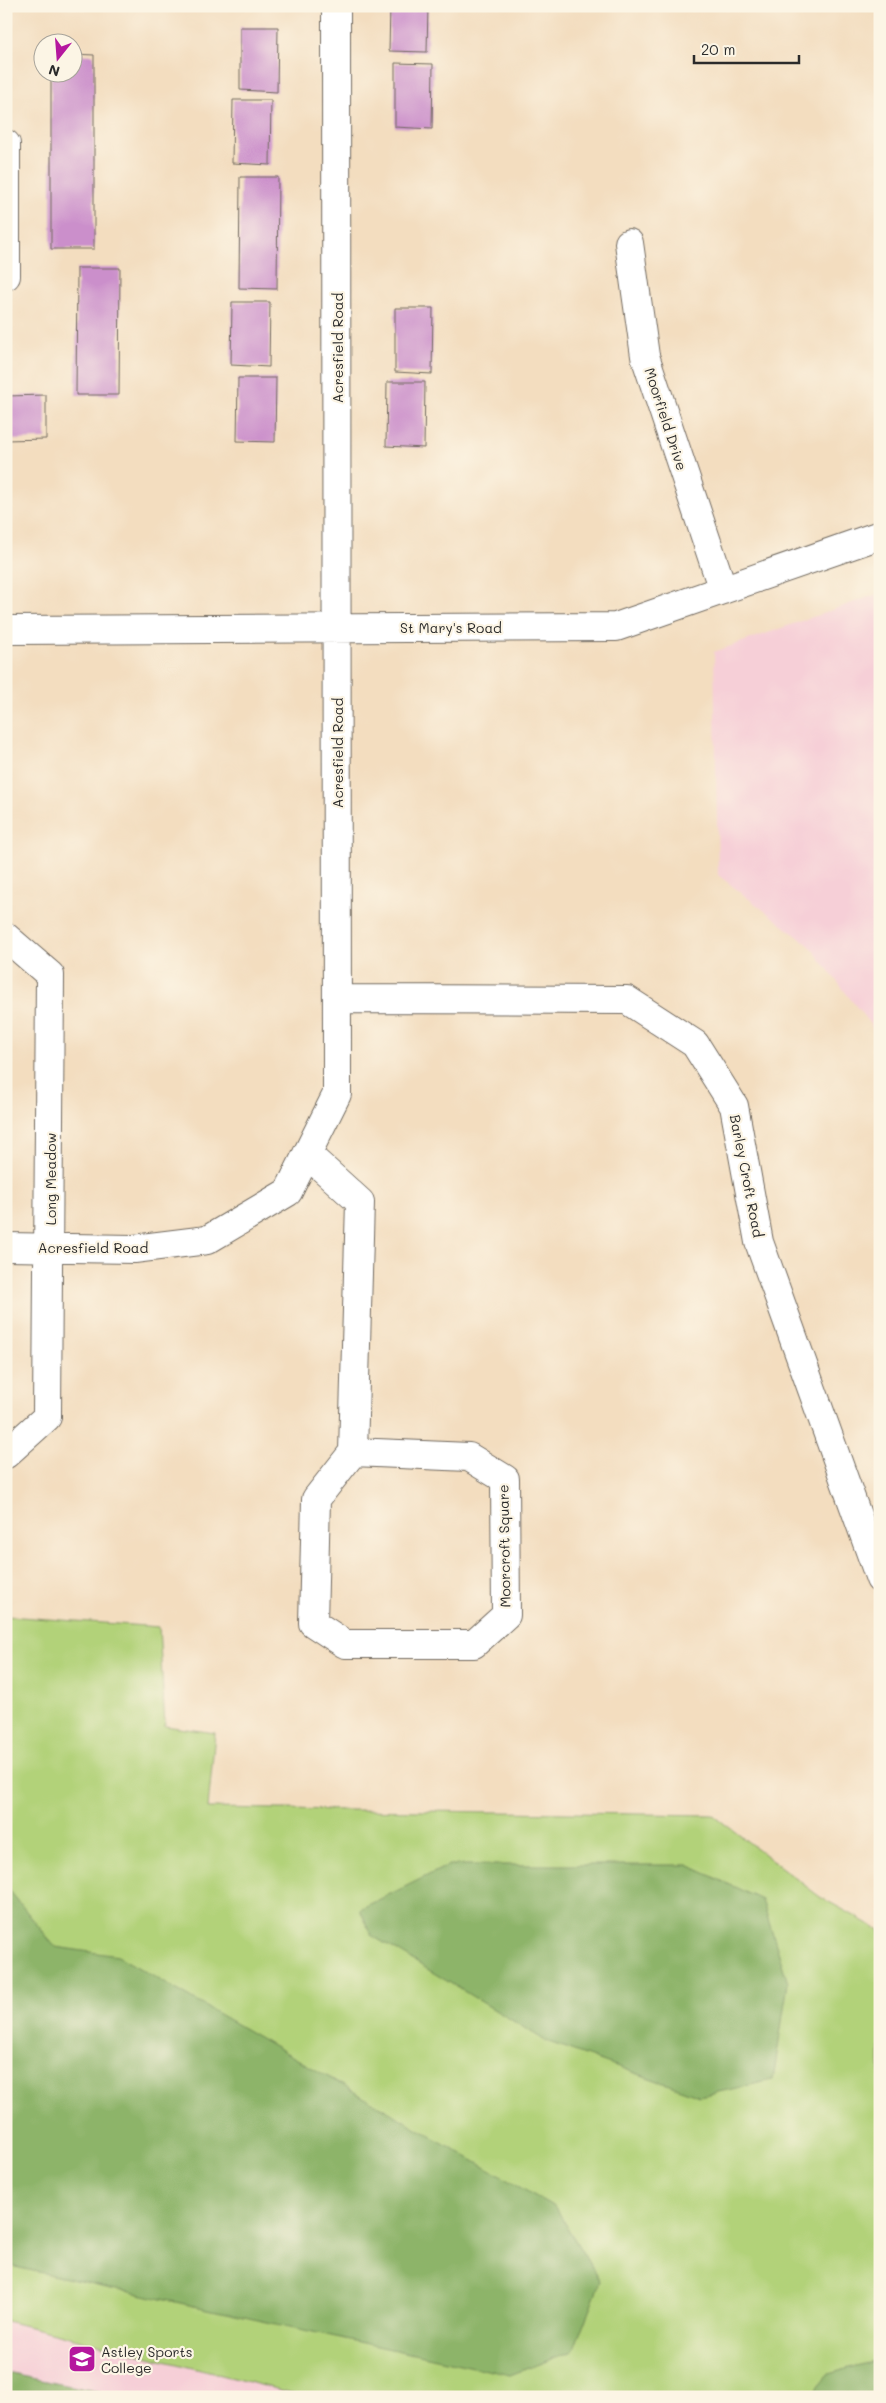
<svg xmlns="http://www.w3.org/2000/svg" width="886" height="2403" font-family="Mali,sans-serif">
	<rect width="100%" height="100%" fill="#fcf5e5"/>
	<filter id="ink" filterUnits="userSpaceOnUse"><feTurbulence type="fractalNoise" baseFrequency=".02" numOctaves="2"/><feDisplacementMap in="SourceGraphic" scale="10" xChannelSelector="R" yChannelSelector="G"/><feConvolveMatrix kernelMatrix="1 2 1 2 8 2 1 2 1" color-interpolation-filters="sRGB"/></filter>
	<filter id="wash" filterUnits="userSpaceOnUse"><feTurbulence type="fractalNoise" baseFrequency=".0096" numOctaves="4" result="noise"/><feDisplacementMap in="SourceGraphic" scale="20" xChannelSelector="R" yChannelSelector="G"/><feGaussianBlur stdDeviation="1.12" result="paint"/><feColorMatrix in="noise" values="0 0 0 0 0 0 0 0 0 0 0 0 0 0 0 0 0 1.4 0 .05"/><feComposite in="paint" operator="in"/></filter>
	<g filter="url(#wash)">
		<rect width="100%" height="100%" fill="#f3ddbf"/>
		<path fill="#f6cfd7" d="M880,593V1051L872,1027L810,946L718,875L714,652Z
			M6,2321L308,2397H6Z"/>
		<path fill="#b2d279" stroke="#6e7e52" d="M6,1616L159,1627L165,1726L215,1733L208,1808L713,1815L820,1897L880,1930V2397H308L6,2321Z"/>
		<path fill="#8db469" stroke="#5c704a" d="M449,1865H688L762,1900L788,1983L773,2080L700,2096L546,2041L371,1935L360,1909Z
			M6,1886L55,1947L118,1956L556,2208L600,2282L573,2351L510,2375L6,2265Z
			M880,2359V2397H814L817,2388L829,2374Z
			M6,2373L125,2397H6Z"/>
		<g id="blocks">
			<path fill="#cb8fcb" d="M390,6H428L427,52L389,51Z
				M240,27H278L277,92L240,90Z
				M72,54L94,55V249H51V72H72Z
				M395,63L433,64L432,129L395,127Z
				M233,100H271L270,165L232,163Z
				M240,177H278L277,289L239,288Z
				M77,268H120L119,395H76Z
				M232,302H270L269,367L231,365Z
				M395,308H433L432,374L395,372Z
				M238,378H276L275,442L237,441Z
				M387,382H425L424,448L386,446Z
				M46,395V439L6,440V396Z"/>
		</g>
	</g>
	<g filter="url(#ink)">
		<use href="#blocks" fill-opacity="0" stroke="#71695f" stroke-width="1"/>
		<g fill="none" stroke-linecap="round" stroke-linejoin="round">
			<defs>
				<path id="minor" d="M6,144V276
					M629,243L645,356L723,590
					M6,630L616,627L880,535
					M6,937L50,975L47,1417L6,1454
					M337,999L627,1000L695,1044L734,1106L759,1242L880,1579
					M307,1154L360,1202L353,1452L316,1499L313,1623L345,1644H474L506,1615L505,1479L469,1457L353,1452
					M6,1247L134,1249L207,1240L288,1192L337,1094L336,6"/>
			</defs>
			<use href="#minor" stroke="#71695f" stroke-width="30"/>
			<use href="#minor" stroke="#fff" stroke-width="28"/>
		</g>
	</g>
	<defs>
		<symbol id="university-square" viewBox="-11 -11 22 22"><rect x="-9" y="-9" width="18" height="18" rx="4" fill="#b5179e" stroke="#fcf5e5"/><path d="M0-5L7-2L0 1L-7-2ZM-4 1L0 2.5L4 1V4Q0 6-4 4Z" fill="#fff"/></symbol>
	</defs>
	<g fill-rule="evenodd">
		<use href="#university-square" x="66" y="2343" width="32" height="32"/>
	</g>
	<g text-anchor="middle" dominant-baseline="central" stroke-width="4.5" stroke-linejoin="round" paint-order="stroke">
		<g font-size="14" fill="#2b2b2b" stroke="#fcf5e5">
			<text transform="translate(337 348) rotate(-90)">Acresfield Road</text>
			<text transform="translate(666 419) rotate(72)">Moorfield Drive</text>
			<text x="451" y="627">St Mary's Road</text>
			<text transform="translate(337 753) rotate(-90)">Acresfield Road</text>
			<text transform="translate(747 1176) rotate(79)">Barley Croft Road</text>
			<text transform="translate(50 1179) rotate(-90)">Long Meadow</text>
			<text x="93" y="1247">Acresfield Road</text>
			<text transform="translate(504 1546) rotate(-91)">Moorcroft Square</text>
		</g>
		<g font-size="14" fill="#2b2b2b" stroke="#fcf5e5" text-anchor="start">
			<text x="101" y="2351">Astley Sports<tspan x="101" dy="16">College</tspan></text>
		</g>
	</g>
	<rect width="886" height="2403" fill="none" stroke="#fcf5e5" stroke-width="25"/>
	<g transform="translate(58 58) rotate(197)"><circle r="24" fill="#fcf5e5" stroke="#a8a49b"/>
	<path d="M0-4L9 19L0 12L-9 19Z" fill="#b5179e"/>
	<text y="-8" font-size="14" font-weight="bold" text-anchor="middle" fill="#2b2b2b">N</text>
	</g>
	<path d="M694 55v8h105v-8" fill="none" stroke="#2b2b2b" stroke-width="2.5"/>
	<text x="701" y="55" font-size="15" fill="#2b2b2b" stroke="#fcf5e5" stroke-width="4" paint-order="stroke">20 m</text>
</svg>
